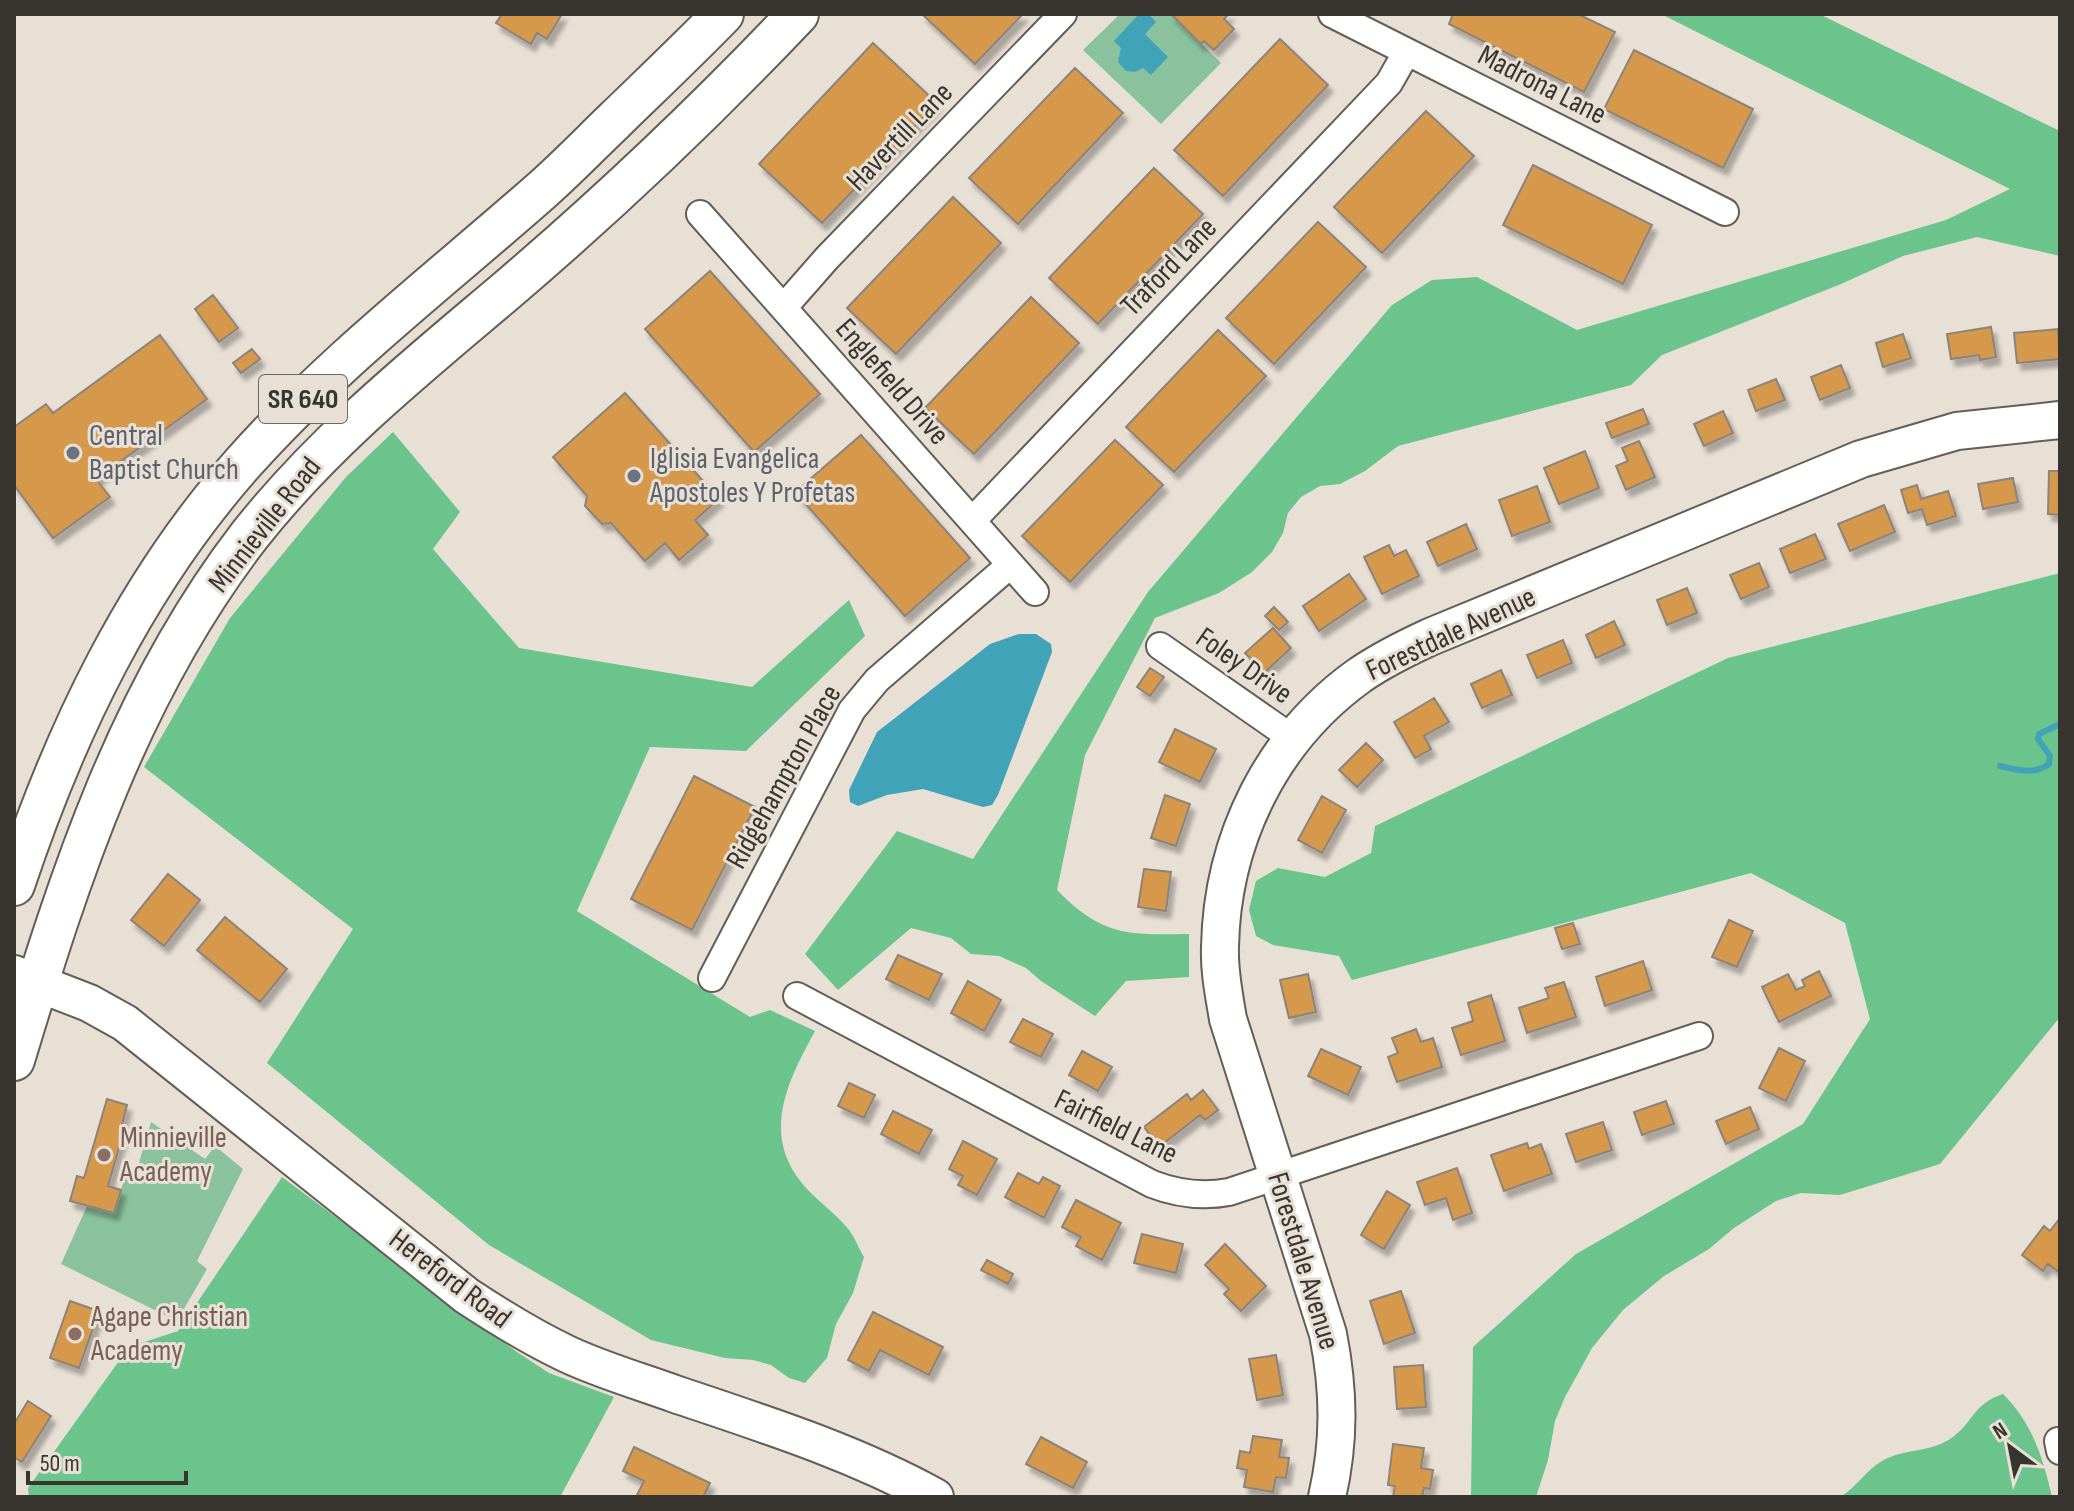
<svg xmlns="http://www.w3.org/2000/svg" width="2074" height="1511" font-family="'Sofia Sans Condensed',sans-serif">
	<defs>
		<filter id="shadow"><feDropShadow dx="4.5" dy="7" stdDeviation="2" flood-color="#0004"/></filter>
	</defs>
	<rect width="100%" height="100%" fill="#e8dfd5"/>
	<path fill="#89c29c" d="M1120,14H1171L1221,63L1161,124L1083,50Z
		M151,1122L205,1159L215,1146L243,1169L197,1261L207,1269L177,1321L61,1264L87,1206L114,1213L126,1173L138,1166Z"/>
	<path fill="#6bc48c" d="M1661,14H1819L2060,131V256L1977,237L1903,256L1841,284L1662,355L1631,385L1398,446L1365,471L1340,484L1320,486L1301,497L1288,513L1283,533L1272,552L1252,572L1219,593L1155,618L1085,755L1057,890C1102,936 1127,935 1189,934V977L1126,981L1095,1016L1041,981L1026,968L999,956L971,954L951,938L911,928L838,990L805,954L897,831L973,859L1148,592L1392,305L1432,280L1477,277L1577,330L1946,220L2010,189Z
		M393,432L460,512L433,549L519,648L752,687L849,600L865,636L746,751L650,747L577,911L750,1017L770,1010L815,1031C789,1079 761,1132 801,1182C815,1200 835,1212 849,1230C855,1238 859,1249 864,1257L853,1293L836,1324L827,1358L805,1383L789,1378L771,1365L753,1360L725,1358L651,1340L489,1245L267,1063L353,929L144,767L230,618L346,477Z
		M2060,573V1017L1940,1164L1840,1195L1801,1193L1776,1201L1734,1228L1709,1249L1664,1276L1623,1310L1592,1348L1565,1397L1555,1421L1548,1460L1536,1497H1471L1473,1347L1576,1254L1803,1124L1870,1019L1845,923L1751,873L1352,980L1339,956L1273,945L1256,936L1249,910L1256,881L1278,868L1325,877L1371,853L1375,826L1728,658Z
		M282,1177L517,1352L549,1373L614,1397L560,1497H29L28,1488L129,1347L178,1331Z
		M2003,1394C2032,1423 2043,1457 2052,1497H1840C1857,1487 1866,1470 1882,1461C1904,1448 1932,1453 1953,1437C1974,1421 1973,1404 2003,1394Z"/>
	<path fill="#40a3b8" d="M1139,14H1148L1156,22L1145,34L1168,57L1151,75L1143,68L1135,72L1126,71L1118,62L1121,48L1114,41Z
		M1019,634H1036L1051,644L1052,652L998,795L992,805L983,807L923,789L887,795L858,806L850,802L849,790L877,732L990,644Z"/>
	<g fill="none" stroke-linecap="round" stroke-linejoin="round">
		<path stroke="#40a3b8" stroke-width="6" d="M2000,766C2017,770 2034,775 2049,764L2050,756L2038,739L2039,734L2060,724"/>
	</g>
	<path fill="#d6984b" stroke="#8c847b" stroke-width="2" filter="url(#shadow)" d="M502,14H562L547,39L537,33L531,44L496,23Z
		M922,14H1023L975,64Z
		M1171,14H1229L1224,19L1234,29L1214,50L1204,41L1201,44Z
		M1453,14H1578L1615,32L1584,92L1449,24Z
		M1280,39L1328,85L1223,196L1174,150Z
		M873,43L937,103L822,223L759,164Z
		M1634,50L1753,109L1723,168L1604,109Z
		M1075,68L1123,113L1018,224L969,178Z
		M1426,111L1474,156L1382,253L1334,207Z
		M1533,165L1652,225L1623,284L1503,225Z
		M1154,168L1203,214L1098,324L1049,278Z
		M953,197L1001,243L896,354L847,308Z
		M1318,222L1366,267L1274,364L1226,318Z
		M710,271L820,394L754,452L645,329Z
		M213,295L238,328L219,342L195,309Z
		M1031,297L1079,343L974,454L925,408Z
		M1991,327L1996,357L1980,360L1979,355L1951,359L1947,334Z
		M2058,329L2060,359L2017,363L2014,333Z
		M1218,330L1266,376L1174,472L1126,427Z
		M1903,334L1911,358L1883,367L1876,343Z
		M160,335L207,399L96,479L110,497L53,538L14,485V427L46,404L53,413Z
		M252,349L260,359L241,373L233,363Z
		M1841,365L1850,388L1820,400L1811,377Z
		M1776,379L1785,400L1756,411L1748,390Z
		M625,393L719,499L695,520L708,535L679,560L665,543L645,561L611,523L602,524L585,506L587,496L553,457Z
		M1643,409L1649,424L1612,438L1606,423Z
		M1723,411L1733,433L1704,446L1694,424Z
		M861,435L970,558L905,616L795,492Z
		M1115,440L1163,485L1070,582L1022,536Z
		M1639,441L1655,477L1626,490L1616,466L1628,461L1622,448Z
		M1585,451L1599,488L1559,504L1544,468Z
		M2049,471H2060V515L2048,514Z
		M2013,478L2018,502L1983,509L1978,484Z
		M1917,485L1921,499L1948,491L1956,516L1927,525L1922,509L1908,513L1901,490Z
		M1537,486L1550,522L1512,536L1499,500Z
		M1884,505L1895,532L1850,551L1838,524Z
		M1466,524L1477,549L1438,566L1427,542Z
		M1815,534L1826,559L1790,573L1780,549Z
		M1389,545L1394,556L1406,550L1419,576L1382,594L1364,557Z
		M1759,563L1769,587L1741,599L1730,575Z
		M1349,574L1366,599L1319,631L1303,606Z
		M1687,588L1697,613L1667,625L1657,600Z
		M1274,607L1288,622L1279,630L1265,616Z
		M1614,621L1625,645L1596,658L1586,635Z
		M1273,628L1291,648L1264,673L1245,653Z
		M1563,640L1572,663L1537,678L1527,655Z
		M1150,668L1164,677L1150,696L1137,687Z
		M1501,670L1512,695L1482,708L1471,684Z
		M1434,698L1449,722L1424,736L1431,749L1415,758L1394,722Z
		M1175,729L1216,749L1200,782L1159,762Z
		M1366,743L1383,760L1357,787L1339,770Z
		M694,776L755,807L692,930L631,899Z
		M1165,795L1190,804L1176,846L1151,838Z
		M1322,796L1346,810L1322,853L1298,840Z
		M1144,869L1171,872L1166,911L1138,907Z
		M168,874L200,900L164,946L131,920Z
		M225,917L287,969L260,1002L197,950Z
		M1729,920L1753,931L1737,967L1712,957Z
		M1573,923L1580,944L1562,949L1555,928Z
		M898,955L942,974L929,1000L886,979Z
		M1643,961L1652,990L1605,1006L1596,977Z
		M1819,971L1831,996L1779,1022L1762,987L1788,974L1796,990L1805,986L1802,980Z
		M1308,974L1316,1012L1289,1018L1280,980Z
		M968,981L1001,1000L984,1031L951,1013Z
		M1564,982L1576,1017L1527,1033L1519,1008L1549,998L1545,988Z
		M1491,995L1505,1041L1461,1055L1452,1028L1473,1021L1468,1003Z
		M1023,1019L1053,1034L1041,1057L1010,1042Z
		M1416,1029L1421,1042L1433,1038L1442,1067L1397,1082L1388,1057L1398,1053L1392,1038Z
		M1779,1048L1805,1061L1786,1101L1759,1088Z
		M1321,1049L1361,1067L1348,1095L1308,1076Z
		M1082,1051L1112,1067L1098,1091L1069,1075Z
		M849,1083L875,1095L864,1118L838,1106Z
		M1203,1090L1218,1110L1205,1120L1200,1115L1159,1147L1144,1127L1187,1094L1191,1100Z
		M107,1099L127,1105L120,1133L123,1134L108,1186L121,1190L114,1213L70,1201L77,1176L84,1178Z
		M1666,1101L1674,1124L1642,1135L1634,1112Z
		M1750,1107L1759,1129L1726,1144L1716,1121Z
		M893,1111L932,1130L919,1154L881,1134Z
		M1603,1122L1612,1150L1576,1162L1566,1134Z
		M963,1141L997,1159L977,1195L958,1185L963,1176L949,1169Z
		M1527,1143L1529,1149L1541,1144L1552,1174L1504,1191L1491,1155Z
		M1457,1168L1472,1213L1453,1220L1446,1198L1425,1205L1417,1182Z
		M1018,1173L1039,1184L1043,1177L1060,1186L1044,1218L1005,1197Z
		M1387,1191L1410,1205L1384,1249L1361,1235Z
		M1076,1200L1121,1223L1102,1260L1076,1246L1081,1237L1062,1227Z
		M2060,1218V1273L2048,1264L2043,1271L2022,1255L2044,1226L2050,1231Z
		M1142,1234L1183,1244L1176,1273L1134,1263Z
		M1225,1244L1266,1286L1241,1311L1224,1294L1229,1289L1205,1265Z
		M987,1260L1013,1274L1008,1284L981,1270Z
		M1401,1291L1415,1333L1384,1344L1370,1301Z
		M70,1301L99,1311L79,1368L50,1358Z
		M873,1312L943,1347L929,1375L880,1350L869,1371L848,1360Z
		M1276,1355L1283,1395L1257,1400L1249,1359Z
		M1423,1365L1426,1407L1397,1409L1394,1367Z
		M28,1401L51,1416L22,1462L14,1457V1424Z
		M1253,1436L1282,1440L1279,1457L1289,1458L1286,1478L1276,1477L1273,1492L1244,1487L1247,1470L1237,1468L1240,1451L1250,1453Z
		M1041,1437L1087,1462L1073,1488L1026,1464Z
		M1393,1444L1424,1448L1421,1468L1433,1470L1430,1489L1424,1488L1422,1497H1393L1395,1486L1388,1485Z
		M634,1447L710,1483L703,1497H642L637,1495L644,1481L623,1471Z"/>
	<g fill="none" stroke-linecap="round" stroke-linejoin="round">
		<defs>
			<path id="street" d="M1332,14L1725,212
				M700,214L1035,592
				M784,307L827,258L1063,14
				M972,521L1389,83L1406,53
				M1160,646L1292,738
				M712,978L852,710L877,680L1010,565
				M797,996L1152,1184C1178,1194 1202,1197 1229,1192L1699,1036
				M2058,1441L2060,1451"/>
			<path id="secondary" d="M14,974L89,1003L125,1023L467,1296C499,1317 531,1337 567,1354C601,1370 639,1381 675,1394C764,1424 853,1452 935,1497
				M1327,1497C1340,1441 1339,1390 1328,1334L1228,1019C1224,995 1219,971 1220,947C1222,839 1272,738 1360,675C1382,660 1406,648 1430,637L1861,459L1957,431L2060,420"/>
			<path id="primary" d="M14,885C65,732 135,585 243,463C333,362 440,280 541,191C567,168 591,143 615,120C651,85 688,50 723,14
				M14,1060C70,874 129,692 249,536C323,442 415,368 506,291C608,204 706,111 798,14"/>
		</defs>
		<use href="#street" stroke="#655e55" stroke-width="30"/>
		<use href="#secondary" stroke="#655e55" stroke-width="40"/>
		<use href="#primary" stroke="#655e55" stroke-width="44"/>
		<use href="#street" stroke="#fff" stroke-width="26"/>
		<use href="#secondary" stroke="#fff" stroke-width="36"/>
		<use href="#primary" stroke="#fff" stroke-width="40"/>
	</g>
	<g fill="#6b7280" stroke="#e8dfd5" stroke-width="3">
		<circle cx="73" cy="453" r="8"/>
		<circle cx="634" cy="476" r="8"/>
	</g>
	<g fill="#8d6e63" stroke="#e8dfd5" stroke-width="3">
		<circle cx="104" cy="1155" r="8"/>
		<circle cx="75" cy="1334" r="8"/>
	</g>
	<g text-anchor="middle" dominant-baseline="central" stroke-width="6" stroke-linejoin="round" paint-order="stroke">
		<rect fill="#e8dfd5" stroke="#6d6862" stroke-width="2" x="259" y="375" width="88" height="48" rx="6"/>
		<g font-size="28" font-weight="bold" fill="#383531">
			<text x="303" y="399">SR 640</text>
		</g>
		<g font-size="30" fill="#383531" stroke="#e8dfd5">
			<text transform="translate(1542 85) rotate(27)">Madrona Lane</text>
			<text transform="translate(900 137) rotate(-46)">Havertill Lane</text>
			<text transform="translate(1169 267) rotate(-46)">Traford Lane</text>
			<text transform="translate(892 382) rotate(49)">Englefield Drive</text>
			<text transform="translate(265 525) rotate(-52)">Minnieville Road</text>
			<text transform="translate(1451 634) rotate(-25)">Forestdale Avenue</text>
			<text transform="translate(1244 666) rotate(35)">Foley Drive</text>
			<text transform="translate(784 777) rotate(-61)">Ridgehampton Place</text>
			<text transform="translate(1116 1127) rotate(26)">Fairfield Lane</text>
			<text transform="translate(1303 1261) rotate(73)">Forestdale Avenue</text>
			<text transform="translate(450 1279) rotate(37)">Hereford Road</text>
		</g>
		<g font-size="30" fill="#5b616d" stroke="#e8dfd5" text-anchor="start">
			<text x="89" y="436">Central<tspan x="89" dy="34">Baptist Church</tspan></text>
			<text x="650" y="459">Iglisia Evangelica<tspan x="650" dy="34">Apostoles Y Profetas</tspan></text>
		</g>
		<g font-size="30" fill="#785e54" stroke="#e8dfd5" text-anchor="start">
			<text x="120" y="1138">Minnieville<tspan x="120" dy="34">Academy</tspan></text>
			<text x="91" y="1317">Agape Christian<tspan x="91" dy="34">Academy</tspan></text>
		</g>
	</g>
	<rect width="2074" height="1511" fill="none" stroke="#383531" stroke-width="32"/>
	<g transform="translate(2010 1447) rotate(328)" stroke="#e8dfd5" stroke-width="6" paint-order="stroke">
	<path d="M0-6L14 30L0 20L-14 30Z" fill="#383531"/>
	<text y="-12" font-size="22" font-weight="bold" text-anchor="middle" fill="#383531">N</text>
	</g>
	<path d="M28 1471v12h158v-12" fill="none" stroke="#383531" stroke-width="4"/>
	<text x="40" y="1471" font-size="24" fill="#383531" stroke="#e8dfd5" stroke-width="6" paint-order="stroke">50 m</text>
</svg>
